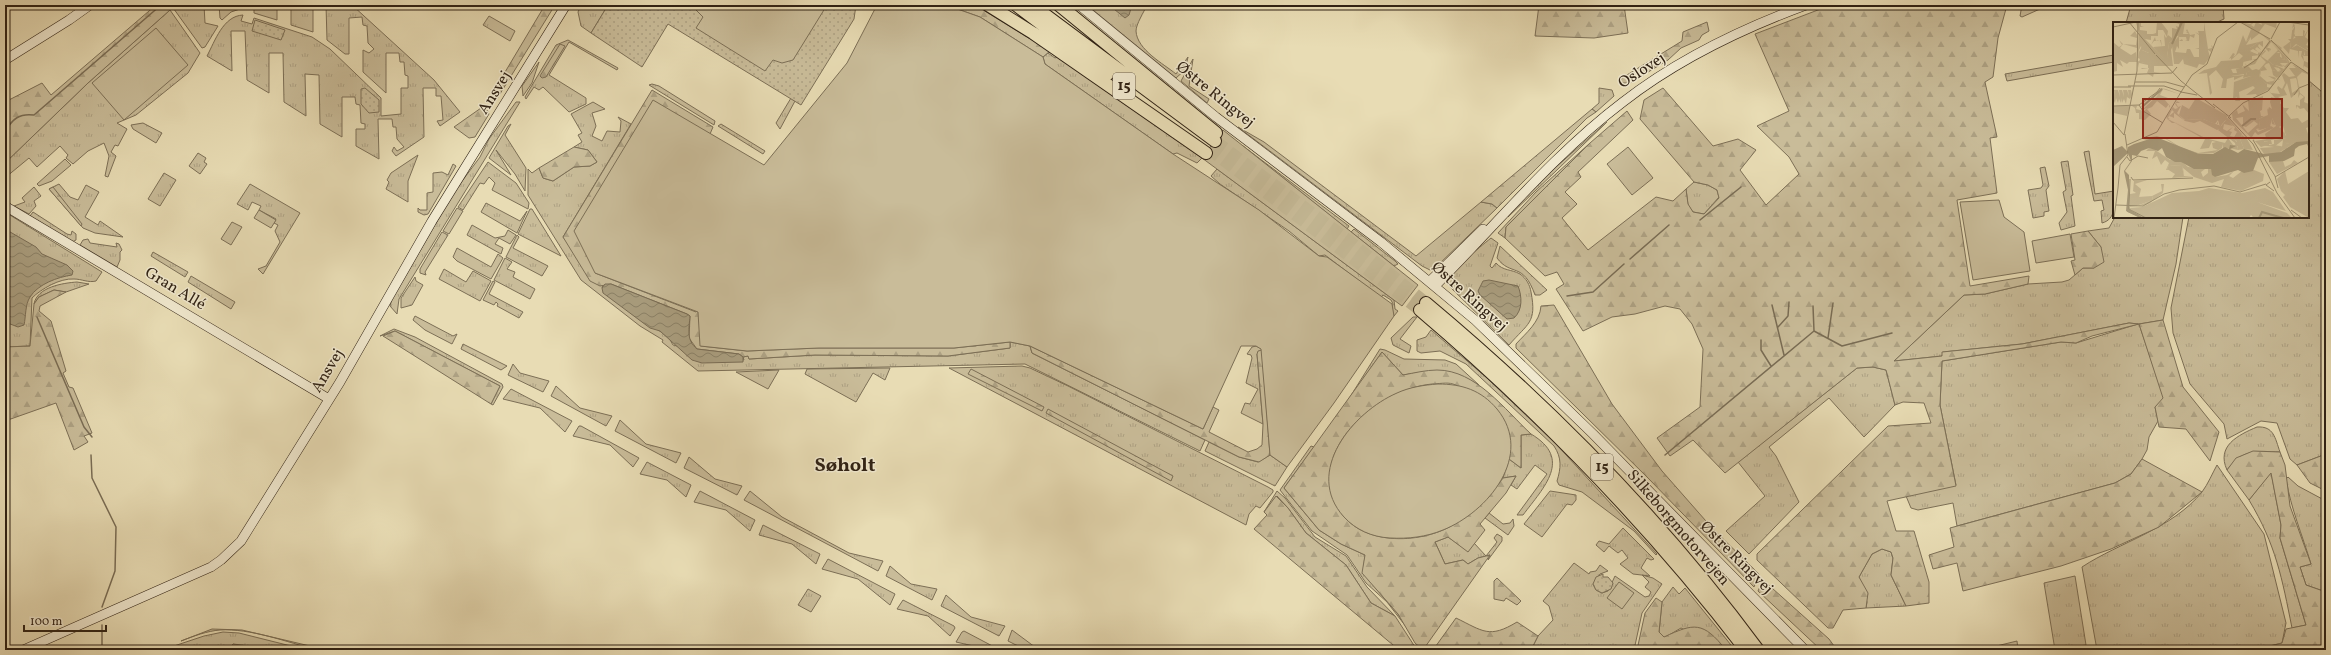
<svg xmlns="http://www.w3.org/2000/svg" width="2331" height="655" font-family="Vollkorn,serif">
	<defs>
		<pattern id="grass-tufts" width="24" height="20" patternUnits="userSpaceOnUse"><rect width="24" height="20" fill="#c9bc99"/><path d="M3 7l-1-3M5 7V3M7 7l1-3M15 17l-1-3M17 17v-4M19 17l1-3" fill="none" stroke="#ada183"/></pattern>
		<pattern id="forest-firs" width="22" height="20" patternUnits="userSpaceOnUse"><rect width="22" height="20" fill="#c9bc99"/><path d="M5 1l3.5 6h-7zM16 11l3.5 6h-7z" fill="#ada183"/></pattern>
		<pattern id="park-dots" width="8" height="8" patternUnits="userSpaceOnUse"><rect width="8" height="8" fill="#c9bc99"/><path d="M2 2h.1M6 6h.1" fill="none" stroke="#ada183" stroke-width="1.8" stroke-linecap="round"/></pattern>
		<pattern id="water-waves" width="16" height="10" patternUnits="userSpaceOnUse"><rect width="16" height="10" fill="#a99d7e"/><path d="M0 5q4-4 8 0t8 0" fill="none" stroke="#8a8066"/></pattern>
	</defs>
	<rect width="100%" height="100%" fill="#e8dcb4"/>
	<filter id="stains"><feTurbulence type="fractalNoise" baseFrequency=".005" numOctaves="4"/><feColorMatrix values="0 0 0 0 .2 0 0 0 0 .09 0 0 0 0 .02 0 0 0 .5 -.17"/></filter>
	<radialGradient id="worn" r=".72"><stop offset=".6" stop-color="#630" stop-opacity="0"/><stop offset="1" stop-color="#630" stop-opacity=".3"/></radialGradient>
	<path fill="url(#grass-tufts)" stroke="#7c6f56" d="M171,5H204L205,23L218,26L205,47L202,48Z
		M219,5H240V9L231,12L222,20L220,18Z
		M254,5H277V20L254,13Z
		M291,5H313V32L291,25Z
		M326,5H352L434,80L460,112L440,126L437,121L443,120L441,96H436V88H423L424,137L396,156L392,151L394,147L397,151L404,147L397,139L396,127H393L392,119H378L379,159L356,146V129H365V124L361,123L360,105L356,104L355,97H342V137L320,124L319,75L305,74L306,116L284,102L283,53H269V93L247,80L245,31H231L232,71L207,56C215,41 223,16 243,15L241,21L252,24L254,18L312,37L330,49L381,98V116L401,114V88H408V76L405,75L404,62H400L399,53H386V93L363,72V50L369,53L374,49L368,43L367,26L363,25L362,17L349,18V54H345L327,40Z
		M581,5H608L591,33L581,26L578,12Z
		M1087,5H1147C1144,12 1136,24 1136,31C1137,50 1164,64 1176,74L1188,57L1185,70L1176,78Z
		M2131,5H2223L2224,19L2215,23H2126Z
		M170,10L200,53L188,73L136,115L117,123L127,129L118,146L115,145L111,152L116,156L108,177L105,176L109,156L104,143L88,151L73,164L66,158L68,155L60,146L37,167L29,158L6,177L5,163L88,83Z
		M489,16L515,31L510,41L483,25Z
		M568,40L618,68L617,70L569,42L549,75L586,98V104L569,112L543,87L539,90L534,87L526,99L525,97L556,45Z
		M1048,53L1055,58L1057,57L1202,158L1197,163L1177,153L1173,154L1045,64L1043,57Z
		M2114,55V62L2007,81L2005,74Z
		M1193,59L1189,86L1209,99L1207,103L1181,81Z
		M539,62L532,83L523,96L522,86Z
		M2308,80L2321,91L2326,101V454L2297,465L2290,459L2277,423L2261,421L2227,439L2224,424L2190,384L2173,333L2171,308L2189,217H2308Z
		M652,84L659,86L715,121L714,125L649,85Z
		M1599,88L1612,90L1614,96L1596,112L1592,109L1599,103Z
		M791,98L795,101L780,129L776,123Z
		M516,102H520L399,299L397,314L390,306L392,299L454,192L480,157L489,139Z
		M593,102L605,109L592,113L596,126L592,136L602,141L607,131L620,132L621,121L618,117L631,124L563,237L600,285H603L602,288L669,338L673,345L744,360L743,357L748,356L749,359L815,355L948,356L1010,348V342L1030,346L1032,353L1205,440L1200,451L1025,364L698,371L662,342L663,340L640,326L581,280L528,195V169L532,173L539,168L543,178L553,181L574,167L590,166L597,162L588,150L574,147L582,142L578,135L582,133L571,114Z
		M1607,122L1508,217L1507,215L1548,174Z
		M143,123L162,133L156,143L133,129L131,125Z
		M511,124L505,135L526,168L525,191L515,174L496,150L511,175L489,158L508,126Z
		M721,124L765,151L763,154L718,126Z
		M1238,127L1264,142L1416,256L1481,202L1492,204L1497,208L1436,267L1430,270L1422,266Z
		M1590,143L1506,227L1505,238L1498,233L1536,192Z
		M1243,146L1349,226L1347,229Z
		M2089,151L2095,194L2114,191C2114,203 2117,219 2102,223L2101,211L2104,210L2102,200L2094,201L2084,152Z
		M198,153L206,158L204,162L207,164L200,174L189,166Z
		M418,155L408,181V202L386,189L389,182L387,180L391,173Z
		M65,159L71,165L52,181L39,186L37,184Z
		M2068,161L2073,195L2071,196L2075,226L2061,230L2059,223L2067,212L2063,192L2066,190L2061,162Z
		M488,162L516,183L529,203L528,209L492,190L495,183L489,177L484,184L480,183L463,210L458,207Z
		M453,164L456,166L428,214L424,215L418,212V208L420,210H427V193L433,192V173L442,172L448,175Z
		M2045,167L2049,186L2046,190L2049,211L2044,212V216L2033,218L2028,190L2041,188L2043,185L2040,168Z
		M1217,169L1394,300L1395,309L1398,311L1394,316L1391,312L1393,304L1391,300L1383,295L1322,373L1379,296L1325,255L1319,256L1289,231L1220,184L1211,176Z
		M164,173L176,180L160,206L148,199Z
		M1694,182L1708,185L1717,190L1719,197L1704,214L1693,212L1688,205L1686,189Z
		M59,184L70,197L78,200L86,185L99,192L85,217L98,225L100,221L123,237L95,233L83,228L49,189Z
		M250,184L300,213L263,274L258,269L266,266L280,242L275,231L278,225L274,223L276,219L259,210L261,206L252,202L248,210L237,204Z
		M34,187L41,196L34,201L36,206L29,214L14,206L25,202L22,198Z
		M486,203L520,221L527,211L517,233L481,212Z
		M457,208L463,211L449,234L443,231Z
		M530,209H532L561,256L518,234Z
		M5,212L102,272L96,281C88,283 82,279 74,279C60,278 41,289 32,298L30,346L5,347Z
		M33,212L67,234L71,235L72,231L76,234V240L72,242L30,216Z
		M2115,217H2183L2176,264L2163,320L2139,324L2164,398L2155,407L2158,421L2149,437L2147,450L2142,459L2131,474L2115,483L1957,526L1953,503L1918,510L1911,508L1906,496L1956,485L1940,405L1942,361L2061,342L2076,343L2138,324L2129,323L2022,344L1943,352L1942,356L1894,361L1964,295L1985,294L2028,284L2062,282L2069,280L2083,268H2094L2101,247L2088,231L2109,228Z
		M472,225L495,238L505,236L508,230L516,235L510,244L499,238L495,244L503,248L501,254L467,235Z
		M1354,229L1395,261L1398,264L1394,266L1351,232Z
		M442,232L448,235L425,272L426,275L420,273V269Z
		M517,235L519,237L513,248L548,266L542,276L506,257Z
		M1491,238L1498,243L1490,266L1492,268L1496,263C1503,271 1511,269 1520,274C1526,278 1530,285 1531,292C1537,323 1528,323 1509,345L1447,284C1450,270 1479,248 1491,238Z
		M88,239L90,243L117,247L116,243L119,244L122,250L120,252V260L117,267L80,245L83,240Z
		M457,248L491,267L498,254L503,258L491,279L457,261L453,257Z
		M153,252L188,272L185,277L151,256Z
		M505,258L512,262L507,269L515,272L513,277L535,289L530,299L494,280Z
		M444,269L466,282L473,271L491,281L480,301L439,279Z
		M191,276L235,302L231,309L188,282Z
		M415,277L416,281L423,285L412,305L401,308V298Z
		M493,281L495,282L489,294L523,312L519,318L497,306L498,304L496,302L494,305L483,300Z
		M77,282L89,284L66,292L54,290L39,297L34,304C37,287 63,283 77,282Z
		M415,316L453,336L457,334L452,344L425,330L413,320Z
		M1413,317H1417L1400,339L1411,346L1409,353L1393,345L1391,338Z
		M394,329L415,337L502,384L503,387L493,405L491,404L500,386L395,331L380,336Z
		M1431,330L1487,378L1556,444L1657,554L1656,555L1634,531L1582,492L1559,485L1557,481C1561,468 1562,458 1554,446L1466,364L1440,351L1421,353L1417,351V340L1426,337Z
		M463,344L507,366L501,370L461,349Z
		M1256,346L1264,350L1257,354L1263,424L1241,413L1245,403L1250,404L1258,389L1246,383L1252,358L1251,355L1247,354L1252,347Z
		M1380,349L1385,350L1404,359L1445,360L1456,364L1479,385C1452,369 1434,370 1403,375L1382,352L1345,405Z
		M513,364L520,373L549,381L543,392L508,375Z
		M1022,366L1030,368L1068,386L1268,487L1273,490V492L1260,508L1256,506L1249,514L1246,525L949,368Z
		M1873,367L1886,370L1895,405L1864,437L1829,398L1769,447L1776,456L1799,502L1749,554L1726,531L1765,496L1738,462L1857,368Z
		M890,368L885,380L873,373L856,402L805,374L807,369Z
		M779,370L768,389L736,372Z
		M556,386L580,408L612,416L606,426L551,396Z
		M511,389L572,421L565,432L540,408L503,399Z
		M620,420L646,444L681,453L676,463L615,431Z
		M579,426H581L639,458L633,467L610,445L573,436Z
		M2257,427C2274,426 2275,438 2280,452C2255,451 2243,449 2227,470C2216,446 2238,435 2257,427Z
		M1531,434C1573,459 1544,487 1523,515H1517L1547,474L1535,465L1517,489L1511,485L1516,476L1503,478L1509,459L1521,468V435Z
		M1209,442L1239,457L1258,462L1270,455L1287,467L1275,486L1205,451Z
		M1311,446L1314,447L1284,488L1319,530L1341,544L1365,555L1363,573L1398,614L1407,628L1387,602L1366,583L1347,555L1312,531L1280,490Z
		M689,457L715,479L742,486L737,495L684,468Z
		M647,462L691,485L686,497L667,480L640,474Z
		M2217,465L2264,534L2286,623L2282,643L2254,650H2097L2082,567C2120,542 2172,529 2202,492C2208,484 2212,474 2217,465Z
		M2271,472L2281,525L2280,538L2306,625L2292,628C2282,578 2276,545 2249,500Z
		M2288,477L2298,486L2326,501V592L2306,585L2300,567L2311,564C2302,534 2291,509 2286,479Z
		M700,491L755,520L750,531L726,510L694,502Z
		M750,491L782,517L849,553L883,561L878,571L744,500Z
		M1277,491L1285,498L1315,537L1346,556L1367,587L1395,616L1371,603L1346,565L1306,533L1288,508L1277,496L1264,512Z
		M1550,491L1576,495V500L1572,505L1567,504L1542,537L1524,524Z
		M1489,513L1503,524L1510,523L1513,519L1514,526L1508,535L1485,518Z
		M763,525L820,554L816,564L792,544L759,535Z
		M1623,528L1654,559L1651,560L1647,558L1641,568L1650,576L1633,574L1620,564L1628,558L1622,550L1618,553L1609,546L1604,552L1596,545L1599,541L1609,544Z
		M1497,534L1502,537V541L1488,560L1490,555L1478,558L1468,564L1463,560L1445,564L1435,542L1448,537L1468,551L1474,543L1486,556L1497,542L1494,538Z
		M1882,549L1891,552L1893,558L1891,575L1906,606L1866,608L1867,602L1859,577L1872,554Z
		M828,559L895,594L890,605L858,579L822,569Z
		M1574,563L1589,574L1590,572L1596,571L1600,565L1608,571L1600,574L1593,584L1596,590L1602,593L1608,591L1615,576L1645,597L1649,596L1651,592L1645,587L1649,582L1642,575L1653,578L1662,584L1642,613L1634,650H1531L1538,636L1553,620L1549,606L1543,601Z
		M890,566L911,584L937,589L932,600L886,576Z
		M2075,576L2086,645L2055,650L2044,583Z
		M1673,587L1679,594L1685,588L1735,650H1726L1681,628L1664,638L1659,632L1662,602Z
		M808,589L821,596L811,612L798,605Z
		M946,595L971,617L1005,626L999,636L941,606Z
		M903,600L954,626L955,628L950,636L928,616L897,609Z
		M212,629L242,630L327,650H316C288,642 249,628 220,630C207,631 194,636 181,641Z
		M1012,630L1039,650H1026L1008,641Z
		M964,631L1000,650H991L956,642L962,632Z
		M223,632L239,633L307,650H256L233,644L229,648L211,646L200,650H162L204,636Z
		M2017,641L2018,650H1980Z"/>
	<path fill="url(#forest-firs)" stroke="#7c6f56" d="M156,5H166L170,10L88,83L5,163V102L42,83L51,95Z
		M545,5H555L495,102L489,99Z
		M946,5H975L1050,51L1043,57L980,17Z
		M1539,5H1624L1628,33L1594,38L1535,36Z
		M1831,5H2007L1998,38L1993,77L1985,82L1997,137L1990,138L1997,193L1957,200L1970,286L2029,276L2028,284L1985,294L1964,295L1894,361L1942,356V352L2022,344L2129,323L2139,324L2163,320L2183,387L2219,432L2210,461L2186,429L2159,427L2155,407L2163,398L2139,324L2092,336L2076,343L2061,342L1942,361L1940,405L1956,486L1887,501L1896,531H1914L1929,582V603L1906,606L1891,575L1893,558L1891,552L1882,549L1872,554L1859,577L1868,593L1866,608L1843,610L1833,628H1828L1757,560V554L1888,426L1931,423L1924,403L1903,402L1895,405L1886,370L1873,367L1857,368L1725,473L1693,440L1670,456L1657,438L1700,407L1703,349L1692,324L1680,309L1665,306L1635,314L1612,317L1583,331L1556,289L1564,284L1557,272L1545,276L1505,238L1506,227L1590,143L1627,111L1633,120L1578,172L1581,177L1565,192L1577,204L1562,218L1588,250L1656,197L1673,201L1686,189L1688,204L1693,212L1704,214L1719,198L1717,190L1708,185L1694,182L1640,119L1644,100L1663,88L1713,146L1738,139L1756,150L1740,170L1766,205L1799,174L1789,157L1757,126L1789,111L1755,34Z
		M2022,5H2049L2022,17L2020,16Z
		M1707,22L1709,31L1702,35L1699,40L1681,48L1668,60L1630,83H1619L1622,78L1682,41L1683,32Z
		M560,44L565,46L546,77L542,78L540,76Z
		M652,90L713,127L710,134L595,273L696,312L701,250V346L747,351L818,348H954L1010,342V348L948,356L815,355L749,359L748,356L743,357L739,354L697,349L689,338L690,316L687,314L611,284L600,286L590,281L563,237Z
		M481,108L487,110L489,114L475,137L469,138L454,127Z
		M1592,109L1596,112L1587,118L1497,208L1492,204L1481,202Z
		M574,147L588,150L597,162L590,166L574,167L553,181L543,178L539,168Z
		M53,187L82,224L81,226L49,189Z
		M2088,231L2101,247L2104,262L2094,268H2083L2075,275L2071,261L2075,260L2071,234Z
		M1500,246L1547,290L1540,295H1535C1523,261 1511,277 1497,258Z
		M54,290L66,292L40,306L39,311L51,321L66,371L63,373L69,387L73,388L92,433L84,436L88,442L74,450L56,403L5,421V347L30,346L34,304L39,297Z
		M1554,305L1612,404L1662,471L1713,529L1759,574L1754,587L1648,478L1516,348V344C1526,333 1540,322 1541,306Z
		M395,331L500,386L491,404L383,336Z
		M1030,346L1203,429L1213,407L1219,410L1209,432L1248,452L1257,449L1262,445L1263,424L1257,354L1258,351L1262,350L1270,455L1259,462L1239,457L1032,353Z
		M1382,352L1403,375C1414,373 1426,370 1437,370C1476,370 1505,410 1531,434L1521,435V468L1509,459C1511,427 1508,423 1483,405C1474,399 1463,387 1453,384C1447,382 1438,384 1432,384C1378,389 1305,450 1338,508C1359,546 1419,545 1453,525C1466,518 1495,491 1503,478L1516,476L1506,493L1480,524L1485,530L1468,552L1448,537L1435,542L1445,564L1463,560L1468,564L1478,558L1490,555L1423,650L1415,643L1398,614L1362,573L1365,555L1341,544L1319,530L1284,488Z
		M971,369L1044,407L1042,411L968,374Z
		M1048,409L1173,476L1171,481L1046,413Z
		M2253,451L2280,452L2285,465L2290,506L2311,564L2300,567L2306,585L2326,592V650H2254L2282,643L2286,629L2306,625L2280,538L2281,525L2271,473L2249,500L2227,470L2236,458Z
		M2326,454V491L2310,483L2297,465Z
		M2142,459L2202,492L2159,527L2111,549L2061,566L1963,591L1957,563L1933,569L1929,555L1954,547L1950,528L2115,483L2131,474Z
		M1276,496L1288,508L1306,533L1346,565L1371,603L1395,616L1417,650H1399L1254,529L1267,515L1264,512Z
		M1497,578L1521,601L1517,605L1506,598L1504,601L1494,599V581Z
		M1763,580L1829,639L1837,650H1821L1758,591Z
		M1656,598L1662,602L1659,632L1664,637C1694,623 1703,621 1726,650H1637L1645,613Z
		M1456,618C1483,631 1489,639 1517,622L1538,636L1531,650H1433Z"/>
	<path fill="url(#park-dots)" stroke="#7c6f56" d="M608,5H856L854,19L801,105L668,24L642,67L591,33Z
		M255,20L285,30L281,40L252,31Z
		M365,88L379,100V112L369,113L361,104V89Z
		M1603,574V577H1608L1613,583L1611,589L1602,593L1596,590L1593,584L1596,577Z"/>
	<path fill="#c9bc99" stroke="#7c6f56" d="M694,5H827L793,60L782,63L773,60L765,71L696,28L703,17L696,10Z
		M877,5H946L980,17L1043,57L1045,64L1173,154L1259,210L1319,256L1327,257L1392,304L1394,316L1334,403L1287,467L1270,455L1261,349L1256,346H1241L1203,429L1030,346L1010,342L954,348H819L747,351L700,346L698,312L595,273L574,231L653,100L764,165L847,63Z
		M156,28L188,65L124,120L92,83Z
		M1223,130L1418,285L1402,306L1202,158Z
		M1628,147L1653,178L1632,195L1607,164Z
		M1999,200L2004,217L2024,232L2030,271L1973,280L1960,202Z
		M259,210L276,220L271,228L254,218Z
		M232,222L242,227L231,245L221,239Z
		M2070,234L2074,257L2036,263L2032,241Z
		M1438,384C1462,384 1481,390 1497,409C1535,455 1488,512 1443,530C1426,537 1408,539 1390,538C1372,537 1356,530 1344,517C1303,472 1353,412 1397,393C1410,387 1424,385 1438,384Z
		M1619,582L1634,593L1622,609L1607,598Z"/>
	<path fill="url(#water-waves)" stroke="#796c54" d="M1109,5H1132L1129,15L1125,18Z
		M5,229L36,247L42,254L67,265L73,271L72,275C58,277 38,284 30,297C25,305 26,316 24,325L18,327L5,322V296L8,292L5,283Z
		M1489,280L1518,286C1522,296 1523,310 1514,318L1507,319L1480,295L1478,291L1483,281Z
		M605,284H611L687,314L690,316C689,329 686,340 697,349L739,354L743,357V362L702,363L692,360L660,331L650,328L603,293L602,288Z
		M233,644L250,646L256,650H200L211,646L229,648Z"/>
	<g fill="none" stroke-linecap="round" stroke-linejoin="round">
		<path stroke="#796c54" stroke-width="1.5" d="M5,131C13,119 19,113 34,115L161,5
			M1700,220L1741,187
			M1630,259L1669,225
			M1567,296L1593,292L1624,264
			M1772,305L1784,355
			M1813,306L1814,331
			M37,317L84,427L92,437
			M1778,327L1788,316L1789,302
			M1828,338L1833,303
			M1761,340V350L1771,366
			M91,455L92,478L116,527L115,571L102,607
			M1665,455L1814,331L1842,346L1892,333
			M102,625V648"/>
		<path stroke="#c3b794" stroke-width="12" stroke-dasharray="12 6" stroke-linecap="butt" d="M1215,141L1347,239L1426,303
			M1209,149L1420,310"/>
		<defs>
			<path id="secondary" d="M1079,5L1216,117L1381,242L1475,320L1593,434L1805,650
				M5,60L69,20L90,5
				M5,206L329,399
				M1430,281L1483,229
				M1435,286C1497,224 1553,155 1623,102C1678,59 1741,29 1806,5
				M23,650L211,567L221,560L241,541L340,382L432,221L566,5"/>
			<path id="highway" d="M988,5L1033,33L1206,153
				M1016,5L1108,74
				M1032,5L1215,141
				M1059,5L1216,133
				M1426,303C1548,405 1663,521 1758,650
				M1420,310C1540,412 1650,525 1746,650"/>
		</defs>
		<use href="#secondary" stroke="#302214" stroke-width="10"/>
		<use href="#highway" stroke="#302214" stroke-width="14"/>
		<use href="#secondary" stroke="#f0e8ce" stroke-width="9"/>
		<use href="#highway" stroke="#e8dcb4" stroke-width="12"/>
	</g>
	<g text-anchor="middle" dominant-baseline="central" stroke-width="3" stroke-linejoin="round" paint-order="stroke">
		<g fill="#f0e8ce" stroke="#6a5d4c" stroke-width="1">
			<rect x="1113" y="73" width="22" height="26" rx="3"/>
			<rect x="1591" y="454" width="22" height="26" rx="3"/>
		</g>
		<g font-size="15" font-weight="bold" fill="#302214">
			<text x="1124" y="86">15</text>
			<text x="1602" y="467">15</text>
		</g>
		<g font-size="16" fill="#302214" stroke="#f0e8ce">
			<text transform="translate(1642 71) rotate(-33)">Oslovej</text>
			<text transform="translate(495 93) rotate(-58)">Ansvej</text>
			<text transform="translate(1215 95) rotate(39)">Østre Ringvej</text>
			<text transform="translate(175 289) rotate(31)">Gran Allé</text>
			<text transform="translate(1469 297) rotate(42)">Østre Ringvej</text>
			<text transform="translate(328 371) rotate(-59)">Ansvej</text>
			<text transform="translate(1678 528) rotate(49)">Silkeborgmotorvejen</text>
			<text transform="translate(1736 558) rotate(45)">Østre Ringvej</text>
		</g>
		<g font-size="20" font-weight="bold" fill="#302214" stroke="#f0e8ce">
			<text x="845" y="466">Søholt</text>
		</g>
	</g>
	<g transform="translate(2113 22)">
		<rect width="196" height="196" fill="#e8dcb4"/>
		<path d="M28,0V4L31,5H27V8L34,9V12H40V9V12L43,11L44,0H48L55,9L54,15L50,8H45V14H38V18L32,17L38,23L42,15L43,19L44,18H48L49,25L52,20L49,25L47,18L41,19L38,23L51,37L56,35H54L56,21L61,17L69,0H72L70,12H76L73,10H75L73,9L74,7L77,13L82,12L81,16L77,14L76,19H72L75,18L74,13L64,14L58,28L60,44H48L47,48L48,44H41V50H48L41,51L40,55L34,51L36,46L29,47L28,46H35V43L26,41L25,46V39L32,41L36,31L29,28L28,24L25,30L26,11L23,1ZM128,0L137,2L141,0L138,3L141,5L143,0L149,3L148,0H164L163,6L152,2L146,10L169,26L168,27L177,41L190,48L191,39L196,41L195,46L191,44L190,47L196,53L189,50L184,55L186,65L189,64L185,66L186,69L178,76L174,61L171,67L174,73L165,75L169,77L167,81L171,86H176L173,90L178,97L185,96L189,101L196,97V105L193,106L196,115L194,118L173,122L175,125L172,127L169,125L170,118L161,125L147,123L146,120L156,119V123L161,122V118L173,116L167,111V105L173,114L170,104L163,105H166V115L153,116L152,112L163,104L159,96L157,105L147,108L144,107L147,106L146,98H143L155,93L154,86L155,88L156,85L159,87L157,80L150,81L157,80L158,75L162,76L155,68L177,41L165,24L158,20L154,26H156L158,27L157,29V27L156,30L152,26L142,42L135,44L140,49L134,50L133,53L138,54L130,56L131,52L118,54V47L120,51H124L123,47L131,45L128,43L131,38L134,37L139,38L130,40V44H133L132,41L134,44L142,38L139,37H145V30L140,27L137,29L143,32H140L137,30V26L146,20L137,22L150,19V25L146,22L145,24L148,28L144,25L142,27L146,31L148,29L147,32L156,19L147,11L138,18V15L133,20L138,7ZM178,41L183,46H176L182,54L176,55L171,51L169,53L172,61L169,67L165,64L164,66L167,72L158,71L156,69L164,57L167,58L165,56V54ZM183,56L184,59L179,61L184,59L185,67L179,71L177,57ZM182,3V14H190V8L192,9L191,14L196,6L192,15L196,18L193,23L196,24V27L192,25L196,28V34H188L192,33L191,29H195L183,22L179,26L178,20L176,32L170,25L183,15L179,14L182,12V7L181,10H179ZM168,31L172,36L169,38L173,37L175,41H167L170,45L162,43L166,46L161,45L165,50L168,47L166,50L159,48L156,41L153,42L151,44L154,48L148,49L147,54L154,60L160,59L153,62L146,56L148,47L155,38L160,43L166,34L169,36ZM20,65V72L17,77L14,75L13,82L11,77L9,81V76L8,81L6,77L5,81L3,76L2,81L0,77V82V66L2,74L1,68H5L7,75L6,68H9L11,75L10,68H14L16,74L15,68H18L19,72ZM48,66L53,67L66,72L50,67L47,73L55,76L52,78L57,84L56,86V82L53,86L44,79L39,85L34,87L38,92L32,98L26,97V91H23L22,86L19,84H24L23,87L31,89L34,86L29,88L44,74ZM64,79L67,81H63L65,85L68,84L64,91L71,98L90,97L108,104L107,106L113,114L106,107L104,108L87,99L81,101L72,99L61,91V96L59,95L56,94L61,90L59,88L55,96L57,97H55L91,116L96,118L89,115L58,98L92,116L112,121L115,116L120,123H123L124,119L120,117L124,110L126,111L121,108L122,105L112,98L110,101L105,98V102H104L106,96H115L129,112L127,117L131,127L125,128V124H123V126H117L122,127L110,126V122L109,126L101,131L86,132L67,126L51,116L44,115L36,119L30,117L15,125L32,116L44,114L56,118L67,125L85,131L105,128L100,126L99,121L103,120L99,119L96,126L87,127L92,117H91L62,101H59L53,96L55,97L53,95L60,85L62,87L65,86L62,82ZM56,143L69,144L71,155L59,156L62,152L54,147Z" fill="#c9bc99" fill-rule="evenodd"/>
		<path d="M69,0L61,17L56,21L54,35L58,36L53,40L40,25L52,24L51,12L53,16L55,13L59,16V6L64,7L63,4L66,5V2L63,1ZM91,0L95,27L99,26L98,23L100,25L98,30L95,28L97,35L91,43L86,42L84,46L71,42L70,37L66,42H61L59,23L67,12L76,13V16L74,19L73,15H66V19L69,17L70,19H66V27L64,24L62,30L73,31L74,27H77L81,35H86V27H82L86,26V13L82,10L86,12L85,9H91ZM180,2L182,3L179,7L181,10L182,7L179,26L184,23L196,30L191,29V33L188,34H190L191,39L188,34L189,29H186L185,36V29L177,27L178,20L175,17H178ZM22,9L25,15L24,26L10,22L7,26L18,33L23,30L24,40H16L14,42L7,38L10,45L4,41V49L0,50V20L6,25L9,23L6,18L10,22L23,23L24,16L17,14ZM130,13L133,20L138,15L133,23L146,20L137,26V30L147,33L139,34V38H131L129,46L118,47L119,54L132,53L121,58V55L114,57L113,66H108L110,57L103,48L96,54L99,71L97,73L94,51L85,52L91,48L103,45L108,39L126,38L130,34L126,31L118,38V36L116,37L120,31L122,32L120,35L123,33ZM158,20L174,36L177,41L164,56L160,53L159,48L166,50L168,48L162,43L171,47L172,45L167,42L172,44L175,41L173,37L169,38L172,36L166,30L163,31H167V36L160,43L155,38L165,28ZM26,21V30L30,22L32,24L29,28L38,32L37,42L26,40L27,37L25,36ZM152,28L153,29L148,34L155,39L148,47L146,55L153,62L162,58L155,54L161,55L163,56L160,63L154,62V65L158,66L144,74L143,72L133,73L142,66L140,64L126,70L127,79H122L124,75L120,77L121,60L138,54H133L134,50L143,47L146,48L153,40L147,34ZM186,66L187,71L192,75L191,80L196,82V92L191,86L187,87L184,84L183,87V83L187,84V78L191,75L187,72L185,76ZM150,74L149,88L147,89L148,94H151L144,98L159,96L162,103L159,102L158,96L146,98L147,106L143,107L145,110L158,104L161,106L145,113L142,110L139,115L142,119L166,115V106L163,105L166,104L170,114L171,108L173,116L158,118L159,122H156L155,119H151V123H154L148,125L120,98L119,92L124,88L125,92L132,89L129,82L136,89L135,79ZM130,95V104L133,105L141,99L145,102L135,111L123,96ZM113,98L120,104L111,102L110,107L114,109L120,105L116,109L119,110L117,114L122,115L121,117L124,120L125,128L117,126H123L122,121L105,108ZM129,113L134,117L140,128L131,127L127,117ZM36,126L41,127L57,138L68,139L75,145L92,147L88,150L90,155L95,151V147H98L102,155L114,153L121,149L116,154L120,156L129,149L141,148L151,152L150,159L128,169L108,165L111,157L99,161L81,155L70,146L71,154L80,155H71L69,144L56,143L54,147L57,148H53L56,141L52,138L48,143L44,134L39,137L42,129H33ZM162,138L170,139L172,145L178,142L181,138L185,141L164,152L156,140ZM172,149L175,162L196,149V196L177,185L170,175L172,173L168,169L164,157ZM34,158L22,162L28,167L24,184L40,178L39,174L49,169L48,162H51L50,171L37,181L32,183L17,185V172L23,171L20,169L21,159ZM96,166L129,171L152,166L160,170L173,189L144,180L174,191L179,196H141L138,193L136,196H31L16,186L29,185L59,171L86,169Z" fill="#c9bc99" fill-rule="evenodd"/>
		<path d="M196,115L195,120H183L164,132H151L147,126L161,125V123L173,125V122Z" fill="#c9bc99"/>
		<path d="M0,84H17L14,94L1,91Z" fill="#c9bc99"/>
		<path d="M39,174L40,178L23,184L25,175Z" fill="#c9bc99"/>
		<path d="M83,76L115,94L107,105L105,98L102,102L90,97L72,98L66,93L69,83L76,87Z" fill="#c9bc99"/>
		<path d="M43,115L86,132H100L112,125L116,127L117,123L123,124L117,127L125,131L131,127L151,132L168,130L183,120L196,119V126L194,122L186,124L182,127L181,134L171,139L156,140V134L145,136L140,149L131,151L125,148L102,155L99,153L98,147H81L68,140H62L53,135L49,126L45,129L36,126L28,129L24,134L19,133V139L12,149L16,153V187L31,196H27L13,189L15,168L11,149L18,139L15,131L0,145V128L9,124L15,130V125L21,122Z" fill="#a99d7e"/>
		<path fill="none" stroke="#a99d7e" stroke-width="2" d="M59,22L69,0M29,85L49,67M129,104L138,97H143M15,186V189L26,194M146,196L149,190L170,196"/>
		<path fill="none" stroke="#9e9274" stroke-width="1" d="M16,0L42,32M127,0L157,17M174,0L196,3M0,5L23,0M158,17L167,0M158,18L178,39M43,33L68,59L102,86M178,40L196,52M131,46L144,37L157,19M0,53L59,51L64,45M22,60H53L71,65M15,64H51L69,70M0,65H18M68,70L79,53L94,42L104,16L125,0M68,70L84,73M181,73L186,66L196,62M100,82L118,96M26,83L30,89L50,101M0,84L26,83L44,70L47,66M116,94L130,81L155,69L178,40M115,95L140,122L164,171L182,196M0,100L11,113M11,113L24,49L25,0M140,118L162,154L165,166M14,123L44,110L68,70M14,135L17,139L25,134L35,136M18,155L20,158L80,156M162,155L196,135M17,157L16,187L33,196M157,160L153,163L161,169M5,166L7,143L15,133L12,112M3,183L30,184L51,172L66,168L101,164L127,170L153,162M178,188L189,196M1,196L5,166"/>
		<path fill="#8f2418" fill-opacity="0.15" stroke="#8f2418" stroke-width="2" d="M30,77H169V116H30Z"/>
		<rect width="196" height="196" fill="none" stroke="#302214" stroke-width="2"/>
	</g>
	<rect width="2331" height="655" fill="none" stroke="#e8dcb4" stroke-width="20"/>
	<rect x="6" y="6" width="2319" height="643" fill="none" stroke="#302214" stroke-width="2"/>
	<rect x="10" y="10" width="2311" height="635" fill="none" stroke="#302214"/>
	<path d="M24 625v6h82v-6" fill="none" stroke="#302214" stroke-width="2"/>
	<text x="30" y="625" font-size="12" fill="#302214" stroke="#f0e8ce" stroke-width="3" paint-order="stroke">100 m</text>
	<rect width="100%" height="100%" filter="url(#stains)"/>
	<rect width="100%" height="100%" fill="url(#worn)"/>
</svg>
